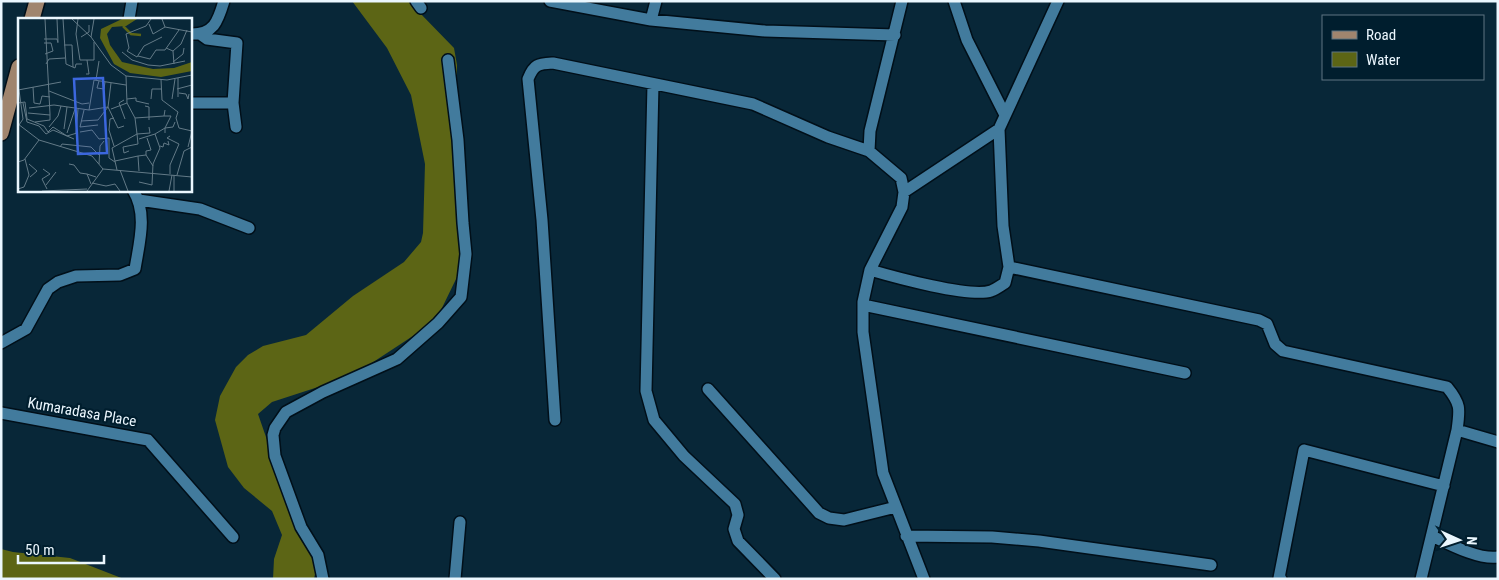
<svg xmlns="http://www.w3.org/2000/svg" width="1499" height="580" font-family="'Roboto Condensed',sans-serif">
	<rect width="100%" height="100%" fill="#082738"/>
	<path fill="#5c6515" d="M352,1H411L418,11L454,48L457,65L456,193L462,259L457,277L441,310L422,330L352,376L272,402L258,414L275,463L309,528L317,564L314,579H273L274,559L282,535L272,511L244,488L228,467L215,420L220,396L236,367L248,355L263,346L306,335L353,296L404,262L421,242L423,233L425,164L411,95L387,48Z
		M1,549L13,552L70,558L124,579H1Z"/>
	<g fill="none" stroke-linecap="round" stroke-linejoin="round">
		<defs>
			<path id="street" d="M416,1L421,8
				M550,1L651,20L765,31L895,35
				M902,1L870,131L869,151L901,178L904,192L902,207L870,270C894,277 970,298 991,291C996,289 1000,286 1005,283L1009,267L1259,320L1267,324L1275,344L1283,351L1447,387C1461,404 1460,409 1457,430L1421,579
				M954,1L967,40L1005,115
				M129,19L132,1
				M651,20L656,1
				M190,34C214,35 218,21 224,1
				M200,34L207,39L237,43L233,103L236,127
				M653,84L646,391L654,420L684,456L735,504L738,515L734,529L738,541L775,579
				M190,103H233
				M904,192L999,129
				M139,200L200,209L249,228
				M1009,267L1003,226L999,129L1058,1
				M870,270L863,302V332L883,473L924,579
				M863,305L1185,373
				M1,343L26,329L48,289L58,282L76,276L120,275L135,269C139,243 148,214 133,190
				M708,389L819,513L829,518L844,520L896,507
				M1,413L148,440L233,537
				M555,420L542,220L528,79C534,64 538,64 553,63L753,104L828,137L869,151
				M1457,430L1498,442
				M906,536L992,537L1039,541L1211,565
				M1432,536C1449,544 1479,560 1498,557
				M323,579L318,555L301,527L275,456L273,435L275,428L286,412L323,392L397,359L438,323L461,297L466,254L463,223L458,140L448,60
				M455,579L460,522
				M1281,579L1279,578L1304,450L1444,486"/>
			<path id="primary" d="M32,19L37,1
				M1,133L19,67"/>
		</defs>
		<use href="#street" stroke="#010f19" stroke-width="14"/>
		<use href="#primary" stroke="#010f19" stroke-width="18"/>
		<use href="#street" stroke="#427b9d" stroke-width="11"/>
		<use href="#primary" stroke="#a0856e" stroke-width="15"/>
	</g>
	<g text-anchor="middle" dominant-baseline="central" stroke-width="4.5" stroke-linejoin="round" paint-order="stroke">
		<g font-size="15" fill="#ebf7fe" stroke="#001e2e">
			<text transform="translate(82 412) rotate(10)">Kumaradasa Place</text>
		</g>
	</g>
	<g transform="translate(18 18)">
		<rect width="174" height="174" fill="#082738"/>
		<path d="M104,1H119L108,8L94,9L89,16L92,27L104,44L135,51L156,50L174,44V53L143,59L112,55L96,46L82,20L83,11Z" fill="#5c6515"/>
		<path fill="none" stroke="#5c6515" stroke-width="2.5" d="M105,8L113,16L123,17"/>
		<path fill="none" stroke="#637a87" stroke-width="1" d="M39,1L40,24M45,1L48,46L57,50L58,46H64M54,1L73,19L93,47L108,58L149,62L174,57M60,1L58,16L62,42H76V24M133,1L128,8L108,16L111,30L109,33L119,39L126,28L144,19M144,1L147,9L174,14M131,6L135,16L147,9M63,19L71,14V7M73,19L76,1M26,21H39L40,25M26,25H33L35,33L27,36M46,27H54L55,49M148,30L155,33L156,46M155,33L163,26L169,12M104,34L114,42L130,47L142,48L167,43M120,38L132,41L138,32H147L161,12M155,44L165,36L166,30M28,46L31,41L47,40M68,56H71L69,42M143,61L144,82L160,94L158,100M78,62L81,43M81,63L79,70L86,71L87,64M93,65L90,89L100,110L106,108M15,69L16,85L22,86L24,78L32,79M159,71L174,67M0,72L43,64M1,72L5,101L1,107M31,73L64,86L71,85M161,75L168,76L170,81L171,76M160,79V60M109,81L118,80V83L131,86M133,81L134,71H143M154,81L157,61M106,82L101,85L107,101M0,85L7,84L9,101L26,108L30,114L35,109L49,118L59,115M5,85L9,104L21,108L28,116L35,112L56,121M127,88L131,89V102M11,90L36,87L71,92L76,62L108,67M93,91L109,85M66,92L62,109L80,107M71,92L90,89M10,95L32,97M117,100L146,98L147,92M158,100L161,110L174,113L170,129M63,103L80,102L90,89M17,104L32,102V96L27,1M0,106L21,122L74,138L85,151L174,159M31,109L40,98L43,88M46,111L49,89M91,112L96,128M91,112L92,101L96,100M62,114L74,112L81,121L91,120V140L97,144M49,115L57,91M147,115V110L155,109L157,104M58,116L60,91M119,116L132,115L131,109M152,118L149,120L161,126L152,147V156M121,121L137,116M142,128L145,129L146,125L151,127L150,123M42,129L44,126L73,129L81,137M111,133L106,135L105,129L120,126L119,116M128,137V133L133,132L129,120M120,138L128,137L135,148M97,143L120,138L121,153M0,144L6,142L21,122M11,146L19,153L12,159M51,146L56,147L62,155L69,156M81,146L82,128L86,123M25,151L32,156L24,161L29,171M99,152L94,130L119,116L117,100L109,85L108,58M102,152L110,173M159,157L166,133L174,129M121,164L134,167L135,146L142,130L137,116L147,110L153,98H146M74,165L88,168L97,166L102,173M73,166L69,156L78,159M28,167L38,154M0,171L6,169L11,157L7,141M24,173L69,171M69,173L85,151M151,173L154,157M156,173V157"/>
		<path fill="#3c67de" fill-opacity="0.15" stroke="#3c67de" stroke-width="2.5" d="M85,60L89,135L60,136L56,61Z"/>
		<rect width="174" height="174" fill="none" stroke="#ebf7fe" stroke-width="2.5"/>
	</g>
	<rect width="1499" height="580" fill="none" stroke="#ebf7fe" stroke-width="5"/>
	<rect x="1322" y="15" width="162" height="65" fill="#001e2e" stroke="#5e7581"/>
	<rect x="1332" y="31" width="25" height="8" fill="#a0856e" stroke="#5e7581"/>
	<text x="1366" y="40" font-size="15" fill="#ebf7fe">Road</text>
	<rect x="1332" y="52" width="25" height="15" fill="#5c6515" stroke="#5e7581"/>
	<text x="1366" y="65" font-size="15" fill="#ebf7fe">Water</text>
	<g transform="translate(1459 540) rotate(93)" stroke="#001e2e" stroke-width="4" paint-order="stroke">
	<path d="M0-4L9 19L0 12L-9 19Z" fill="#ebf7fe"/>
	<text y="-8" font-size="14" font-weight="bold" text-anchor="middle" fill="#ebf7fe">N</text>
	</g>
	<path d="M18 555v8h86v-8" fill="none" stroke="#ebf7fe" stroke-width="2.5"/>
	<text x="25" y="555" font-size="15" fill="#ebf7fe" stroke="#001e2e" stroke-width="4" paint-order="stroke">50 m</text>
</svg>
